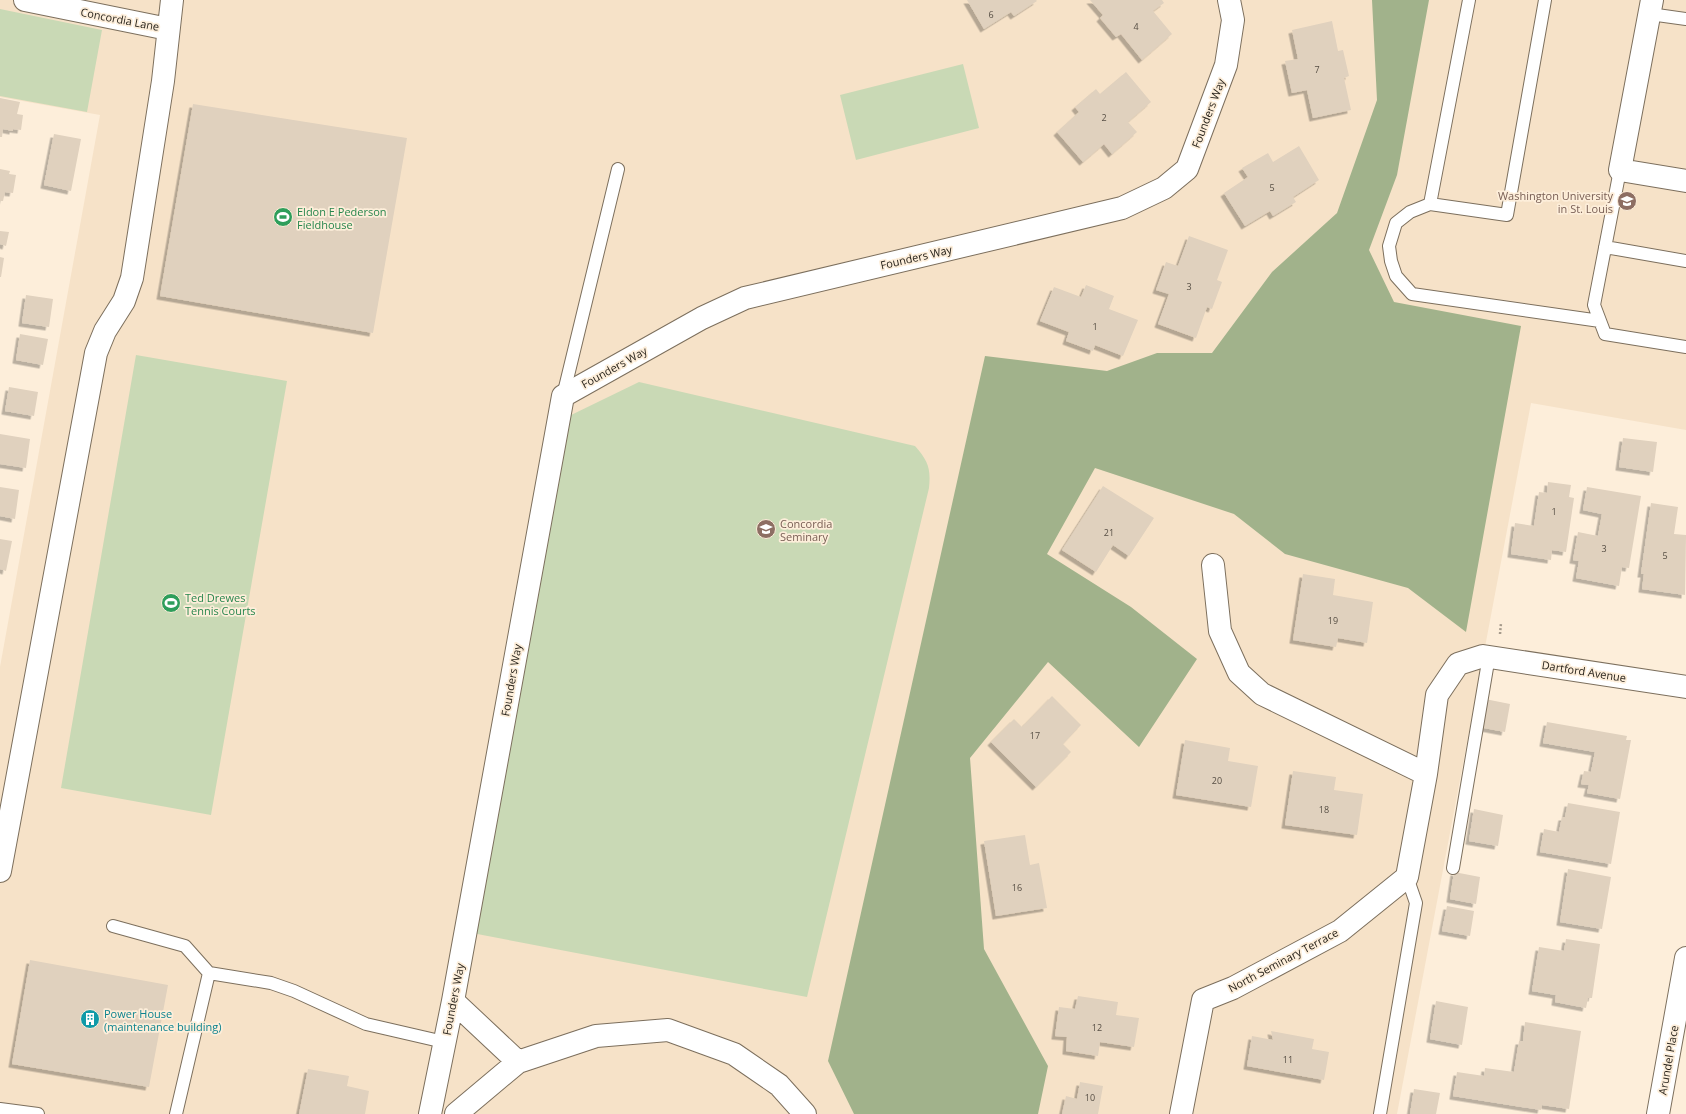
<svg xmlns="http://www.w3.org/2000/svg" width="1686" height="1114" font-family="'Open Sans',sans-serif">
	<defs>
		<filter id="shadow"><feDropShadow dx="-3.5" dy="3.5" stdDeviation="0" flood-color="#0004"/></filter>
	</defs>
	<rect width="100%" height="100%" fill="#fdeeda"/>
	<path fill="#f6e2c8" d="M0,0H1686V430L1531,403L1397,1114H0V667L100,115L0,97Z"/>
	<path fill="#c9d9b5" d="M0,9L102,30L87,112L0,96Z
		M963,64L979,128L856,160L840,95Z
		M136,355L287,381L211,815L61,788Z
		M639,382L915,446C928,461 931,468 929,488L807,997L472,933L567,417Z"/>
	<path fill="#a1b28b" d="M1372,0H1429L1397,175L1369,250L1394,302L1521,326L1466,632L1408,588L1285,554L1234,514L1095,468L1047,554L1131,607L1197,659L1139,747L1048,662L970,758L984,949L1048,1066L1038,1114H854L828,1061L985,356L1107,371L1157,353H1212L1272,272L1337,213L1377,100Z"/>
	<path fill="#e0d1be" filter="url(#shadow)" d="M967,0H1036L1037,1L1014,16L1011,12L984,29Z
		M1090,0H1162L1164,3L1153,11L1172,34L1142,60L1121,34L1116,37L1100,18L1103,15Z
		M1332,21L1338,51L1343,50L1349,76L1344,78L1351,110L1313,118L1307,90L1292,93L1285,61L1298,59L1292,30Z
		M1126,72L1151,102L1128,122L1137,132L1112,154L1104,144L1083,162L1057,132L1079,112L1075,107L1096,89L1100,94Z
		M0,98L20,102L17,114L23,115L21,130L13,129V131L3,129L2,137H0Z
		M193,104L407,138L373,333L160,296Z
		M54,134L81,139L71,191L44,185Z
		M1299,146L1319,180L1293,197L1296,202L1273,216L1270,211L1245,226L1224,193L1248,177L1242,168L1268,153L1273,162Z
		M0,169L10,171L9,174L16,175L13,193L5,192L3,201H0Z
		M0,231L9,232L6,246L0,244Z
		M1189,236L1228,250L1217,280L1222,282L1212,309L1207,307L1196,338L1158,324L1169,294L1156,290L1166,262L1178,266Z
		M0,257L4,258L1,277H0Z
		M1086,285L1114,296L1109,309L1138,320L1123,356L1095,345L1093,351L1066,341L1069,332L1040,321L1054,287L1081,297Z
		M26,295L53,299L49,327L22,323Z
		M20,334L48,339L43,365L16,360Z
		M9,387L38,392L34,416L5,411Z
		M0,434L30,439L26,468L0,464Z
		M1623,438L1657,442L1653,472L1619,467Z
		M1548,482L1571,485L1569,497L1574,498L1566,552L1552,550L1551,560L1511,554L1515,523L1534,526L1539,492L1547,493Z
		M1103,486L1154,518L1129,556L1113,545L1096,572L1062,550Z
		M0,487L19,490L15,519L0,516Z
		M1587,487L1641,496L1629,568L1622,567L1619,586L1576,578L1579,561L1573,560L1578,532L1598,536L1602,514L1583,510Z
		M1651,503L1678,507L1674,534L1686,535L1685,595L1642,589L1644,574H1641Z
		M0,539L12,541L6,571L0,569Z
		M1303,574L1335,579L1333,595L1373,602L1367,643L1338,638L1336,647L1293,640Z
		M1052,696L1081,725L1063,744L1071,752L1036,787L991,742L1014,719L1022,727Z
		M1485,699L1510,704L1505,732L1479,727Z
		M1547,722L1627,736L1626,740H1631L1620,799L1587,793L1589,785L1581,784L1584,771L1591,772L1595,752L1543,743Z
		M1185,740L1230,748L1228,761L1258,766L1251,807L1176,795Z
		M1293,771L1336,777L1334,790L1363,794L1357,835L1285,825Z
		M1568,803L1620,812L1611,864L1540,852L1544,829L1559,832L1562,817H1565Z
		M1474,809L1503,815L1498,846L1469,841Z
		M1025,835L1030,865L1039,863L1047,908L996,916L984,841Z
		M1568,869L1611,877L1602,929L1560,922Z
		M1454,872L1480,877L1476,904L1450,899Z
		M1447,906L1474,911L1470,936L1442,931Z
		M1566,939L1600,944L1592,998H1588L1586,1008L1555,1002L1556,995L1532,991L1539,947L1564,951Z
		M30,960L168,985L149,1087L12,1064Z
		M1078,996L1118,1002L1116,1015L1139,1018L1134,1047L1100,1042L1098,1056L1066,1051L1067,1037L1055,1036L1059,1007L1075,1009Z
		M1436,1001L1468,1007L1462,1045L1430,1039Z
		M1525,1022L1581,1031L1569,1109L1542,1105L1541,1110L1453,1096L1457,1072L1484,1076L1485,1068L1514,1072L1519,1041H1523Z
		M1271,1031L1314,1039L1312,1049L1329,1052L1324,1080L1247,1066L1252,1036L1273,1040Z
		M308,1069L349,1076L347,1086L369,1091L365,1114H299Z
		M1080,1082L1103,1086L1098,1114H1062L1066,1096L1077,1099Z
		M1414,1089L1440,1093L1436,1114H1410Z"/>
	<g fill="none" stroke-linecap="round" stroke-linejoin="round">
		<defs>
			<path id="lane" d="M1545,0L1507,215L1430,204L1410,212L1396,223L1389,246L1391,261L1396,276L1412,294L1600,321
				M1650,14L1686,19
				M1620,170L1594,305L1605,334L1686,347
				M1430,204L1469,0
				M1605,247L1686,261
				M563,396L618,169
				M1453,868L1489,656
				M113,926L185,946L209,973
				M0,1109L38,1114
				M176,1114L209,973L271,983L294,991L366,1024L444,1042
				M1380,1114L1416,903L1407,877"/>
			<path id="street" d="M25,0L168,29
				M1652,0L1620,170L1686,181
				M1213,565L1220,631L1239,673L1262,694L1426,774L1437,695L1458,664L1483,656L1686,687
				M0,871L96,353L105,331L124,301L132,278L163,81L172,0
				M453,1001L518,1062
				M430,1114L453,1001L563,396L702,318L745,298L1122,208L1164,188L1187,169L1226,65L1233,20L1229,0
				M456,1114L518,1062L596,1036L668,1030L734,1054L779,1085L805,1114
				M1181,1114L1203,1000L1233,988L1340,931L1407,877L1426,774
				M1658,1114L1686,958"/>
		</defs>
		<use href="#lane" stroke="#7c6f5d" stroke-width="14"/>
		<use href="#street" stroke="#7c6f5d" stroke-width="24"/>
		<path stroke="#a69b8c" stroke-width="2.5" stroke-dasharray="2 2" stroke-linecap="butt" d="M1500,634L1501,623"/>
		<use href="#lane" stroke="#fff" stroke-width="12"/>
		<use href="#street" stroke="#fff" stroke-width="22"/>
	</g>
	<defs>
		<symbol id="university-disc" viewBox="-11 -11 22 22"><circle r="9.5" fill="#8d6e63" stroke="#fdeeda"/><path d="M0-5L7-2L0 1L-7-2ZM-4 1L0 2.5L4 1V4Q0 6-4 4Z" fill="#fff"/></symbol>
		<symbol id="stadium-disc" viewBox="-11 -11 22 22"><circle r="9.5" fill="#2e9e5b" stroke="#fdeeda"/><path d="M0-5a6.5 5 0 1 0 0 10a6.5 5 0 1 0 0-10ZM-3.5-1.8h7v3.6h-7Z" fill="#fff"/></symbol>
		<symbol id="building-disc" viewBox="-11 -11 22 22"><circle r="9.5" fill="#0f9aa8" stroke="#fdeeda"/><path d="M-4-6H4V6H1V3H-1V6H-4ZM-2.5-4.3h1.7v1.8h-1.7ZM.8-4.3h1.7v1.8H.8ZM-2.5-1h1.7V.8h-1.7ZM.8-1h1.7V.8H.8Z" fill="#fff"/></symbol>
	</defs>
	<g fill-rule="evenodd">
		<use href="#university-disc" x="1616" y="190" width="22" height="22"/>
		<use href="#stadium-disc" x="272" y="206" width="22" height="22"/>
		<use href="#university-disc" x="755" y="518" width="22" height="22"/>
		<use href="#stadium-disc" x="160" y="592" width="22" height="22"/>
		<use href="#building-disc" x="79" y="1008" width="22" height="22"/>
	</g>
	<g text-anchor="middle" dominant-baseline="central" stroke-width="3.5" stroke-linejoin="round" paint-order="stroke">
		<g font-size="9" fill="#564e44">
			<text x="991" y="14">6</text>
			<text x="1136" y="26">4</text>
			<text x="1317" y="69">7</text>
			<text x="1104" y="117">2</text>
			<text x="1272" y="187">5</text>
			<text x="1189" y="286">3</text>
			<text x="1095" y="326">1</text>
			<text x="1554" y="511">1</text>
			<text x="1109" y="532">21</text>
			<text x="1604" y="548">3</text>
			<text x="1665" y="555">5</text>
			<text x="1333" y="620">19</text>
			<text x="1035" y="735">17</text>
			<text x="1217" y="780">20</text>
			<text x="1324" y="809">18</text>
			<text x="1017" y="887">16</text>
			<text x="1097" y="1027">12</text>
			<text x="1288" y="1059">11</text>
			<text x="1090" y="1097">10</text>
		</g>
		<g font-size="11" fill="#28231b" stroke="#fdeeda">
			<text transform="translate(120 19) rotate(11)">Concordia Lane</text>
			<text transform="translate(1208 113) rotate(-69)">Founders Way</text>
			<text transform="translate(916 257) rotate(-13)">Founders Way</text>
			<text transform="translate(614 367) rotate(-29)">Founders Way</text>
			<text transform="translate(1584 671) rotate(9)">Dartford Avenue</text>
			<text transform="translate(511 680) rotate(-80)">Founders Way</text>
			<text transform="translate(1283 960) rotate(-28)">North Seminary Terrace</text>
			<text transform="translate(453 999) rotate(-79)">Founders Way</text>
			<text transform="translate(1668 1060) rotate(-80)">Arundel Place</text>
		</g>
		<g font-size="11" fill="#785e54" stroke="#fdeeda" text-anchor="end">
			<text x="1613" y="195">Washington University<tspan x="1613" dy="13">in St. Louis</tspan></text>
			<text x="780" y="523" text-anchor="start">Concordia<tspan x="780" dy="13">Seminary</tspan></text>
		</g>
		<g font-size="11" fill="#27864d" stroke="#fdeeda" text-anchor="start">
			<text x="297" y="211">Eldon E Pederson<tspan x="297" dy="13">Fieldhouse</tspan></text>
			<text x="185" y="597">Ted Drewes<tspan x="185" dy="13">Tennis Courts</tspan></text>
		</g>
		<g font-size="11" fill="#0d838f" stroke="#fdeeda" text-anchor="start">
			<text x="104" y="1013">Power House<tspan x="104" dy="13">(maintenance building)</tspan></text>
		</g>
	</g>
</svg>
